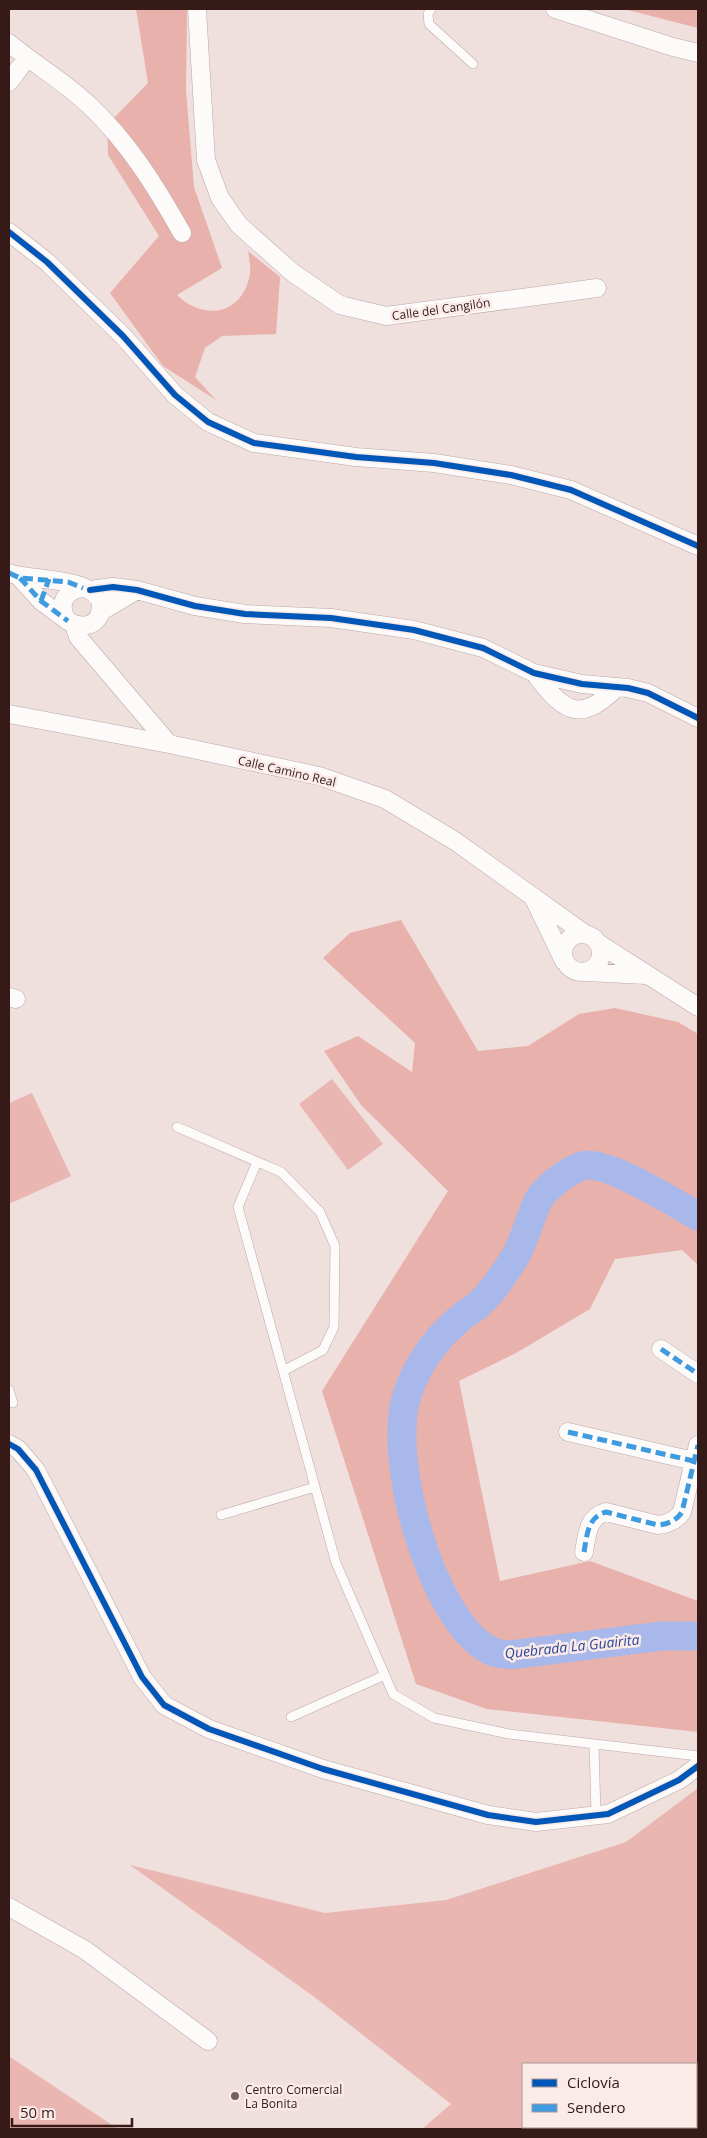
<svg xmlns="http://www.w3.org/2000/svg" width="707" height="2138" font-family="'Open Sans',sans-serif">
	<rect width="100%" height="100%" fill="#efdfdd"/>
	<path fill="#eab6b1" fill-rule="evenodd" d="M332,1079L383,1144L348,1170L299,1104Z
		M32,1093L71,1176L9,1204V1103Z
		M698,1788V2129H422L451,2104L317,1999L130,1865L325,1913L446,1900L626,1842ZM696,2064V2127H523V2064Z
		M9,2056L10,2057L118,2129H9Z"/>
	<path fill="#e9b1ab" d="M136,9H187L186,90L194,187L222,268L177,295C205,322 243,314 250,274C251,267 249,258 248,251L280,277L276,334L222,336L205,348L195,377L216,400L163,366L110,293L159,236L108,155L107,125L148,83Z
		M624,9H698V28Z
		M401,920L478,1051L528,1046L579,1014L615,1008L678,1022L698,1034V1265L682,1250L615,1259L590,1309L516,1353L459,1381L500,1581L590,1561L698,1601V1732L487,1709L416,1684L322,1391L448,1191L361,1105L324,1051L358,1036L412,1072L415,1043L323,958L350,933Z"/>
	<g fill="none" stroke-linecap="round" stroke-linejoin="round">
		<path stroke="#a8b8ea" stroke-width="29" d="M698,1216C674,1203 606,1159 582,1166C567,1171 545,1188 538,1201C529,1219 525,1240 515,1257C504,1274 493,1292 478,1305C471,1311 463,1315 457,1321C435,1340 418,1364 408,1392C385,1453 430,1618 489,1650C498,1655 508,1655 518,1654L662,1636H698"/>
		<defs>
			<path id="lane" d="M431,9L428,14L429,24L473,64
				M177,1127L281,1172L320,1212L335,1246L334,1327L323,1350L283,1371
				M257,1162L238,1207L336,1563L393,1694L434,1718L509,1734L698,1756
				M9,1390L13,1403
				M221,1515L315,1487
				M291,1717L385,1675
				M594,1744L596,1815"/>
			<path id="street" d="M197,9L206,160L220,198L239,225L293,273L340,305L386,316L597,288
				M555,9L673,47L698,53
				M9,43C35,65 65,82 90,106C129,143 156,187 182,233
				M9,82L27,58
				M9,232L47,262L123,336L175,395L208,422L254,443L356,457L434,463L511,475L571,490L698,546
				M9,573C28,581 106,576 101,610C98,627 80,629 68,621C57,606 64,590 83,588
				M20,578L41,601L68,621
				M90,590L113,587L137,590L195,606L245,614L331,618L414,630L483,648L534,673L582,684L628,688L648,693L698,718
				M100,612L137,590
				M74,625L78,637L169,744
				M534,673C562,709 578,726 616,688
				M9,714L169,744L319,776L385,799L455,841L585,934
				M535,901L564,961
				M563 953a19 19 0 1 1 38 0a19 19 0 1 1-38 0Z
				M598,943L698,1007
				M586,972L646,975
				M9,997L16,999
				M661,1349L698,1374
				M568,1432L698,1462
				M9,1444L18,1449L36,1470L142,1677L164,1705L209,1729L323,1769L488,1815L536,1822L608,1814L679,1780L698,1766
				M584,1552C587,1536 587,1517 606,1512L658,1525C668,1524 676,1521 682,1512L698,1445
				M9,1907L85,1950L208,2041"/>
		</defs>
		<use href="#lane" stroke="#bca9a7" stroke-width="10"/>
		<use href="#street" stroke="#bca9a7" stroke-width="19"/>
		<use href="#lane" stroke="#fdfafa" stroke-width="9"/>
		<use href="#street" stroke="#fdfafa" stroke-width="18"/>
		<path stroke="#3e9bdf" stroke-width="5" stroke-dasharray="10 5" stroke-linecap="butt" d="M9,573L20,578L68,582L83,588
			M20,578L41,601L68,621
			M41,601L49,579
			M661,1349L698,1374
			M568,1432L698,1462
			M584,1552C587,1536 587,1517 606,1512L658,1525C668,1524 676,1521 682,1512L698,1445"/>
		<defs>
			<path id="cycleway" d="M9,232L47,262L123,336L175,395L208,422L254,443L356,457L434,463L511,475L571,490L698,546
				M90,590L113,587L137,590L195,606L245,614L331,618L414,630L483,648L534,673L582,684L628,688L648,693L698,718
				M9,1444L18,1449L36,1470L142,1677L164,1705L209,1729L323,1769L488,1815L536,1822L608,1814L679,1780L698,1766"/>
		</defs>
		<use href="#cycleway" stroke="#faeae8" stroke-width="9"/>
		<use href="#cycleway" stroke="#0057b8" stroke-width="6"/>
	</g>
	<circle fill="#765f5d" stroke="#faeae8" stroke-width="2" cx="235" cy="2096" r="5"/>
	<g text-anchor="middle" dominant-baseline="central" stroke-width="5" stroke-linejoin="round" paint-order="stroke">
		<g font-size="12" fill="#351a18" stroke="#faeae8">
			<text transform="translate(441 309) rotate(-8)">Calle del Cangilón</text>
			<text transform="translate(287 771) rotate(13)">Calle Camino Real</text>
		</g>
		<g font-size="12" fill="#351a18" stroke="#faeae8" text-anchor="start">
			<text x="245" y="2089">Centro Comercial<tspan x="245" dy="14">La Bonita</tspan></text>
		</g>
		<g font-size="14" font-style="italic" fill="#294598" stroke="#faeae8">
			<text transform="translate(572 1646) rotate(-6)">Quebrada La Guairita</text>
		</g>
	</g>
	<rect width="707" height="2138" fill="none" stroke="#351a18" stroke-width="20"/>
	<rect x="522" y="2063" width="175" height="65" fill="#faeae8" stroke="#ab9795"/>
	<rect x="532" y="2079" width="25" height="8" fill="#0057b8" stroke="#ab9795"/>
	<text x="567" y="2088" font-size="15" fill="#351a18">Ciclovía</text>
	<rect x="532" y="2104" width="25" height="8" fill="#3e9bdf" stroke="#ab9795"/>
	<text x="567" y="2113" font-size="15" fill="#351a18">Sendero</text>
	<path d="M12 2118v8h120v-8" fill="none" stroke="#351a18" stroke-width="2.5"/>
	<text x="20" y="2118" font-size="15" fill="#351a18" stroke="#faeae8" stroke-width="4" paint-order="stroke">50 m</text>
</svg>
